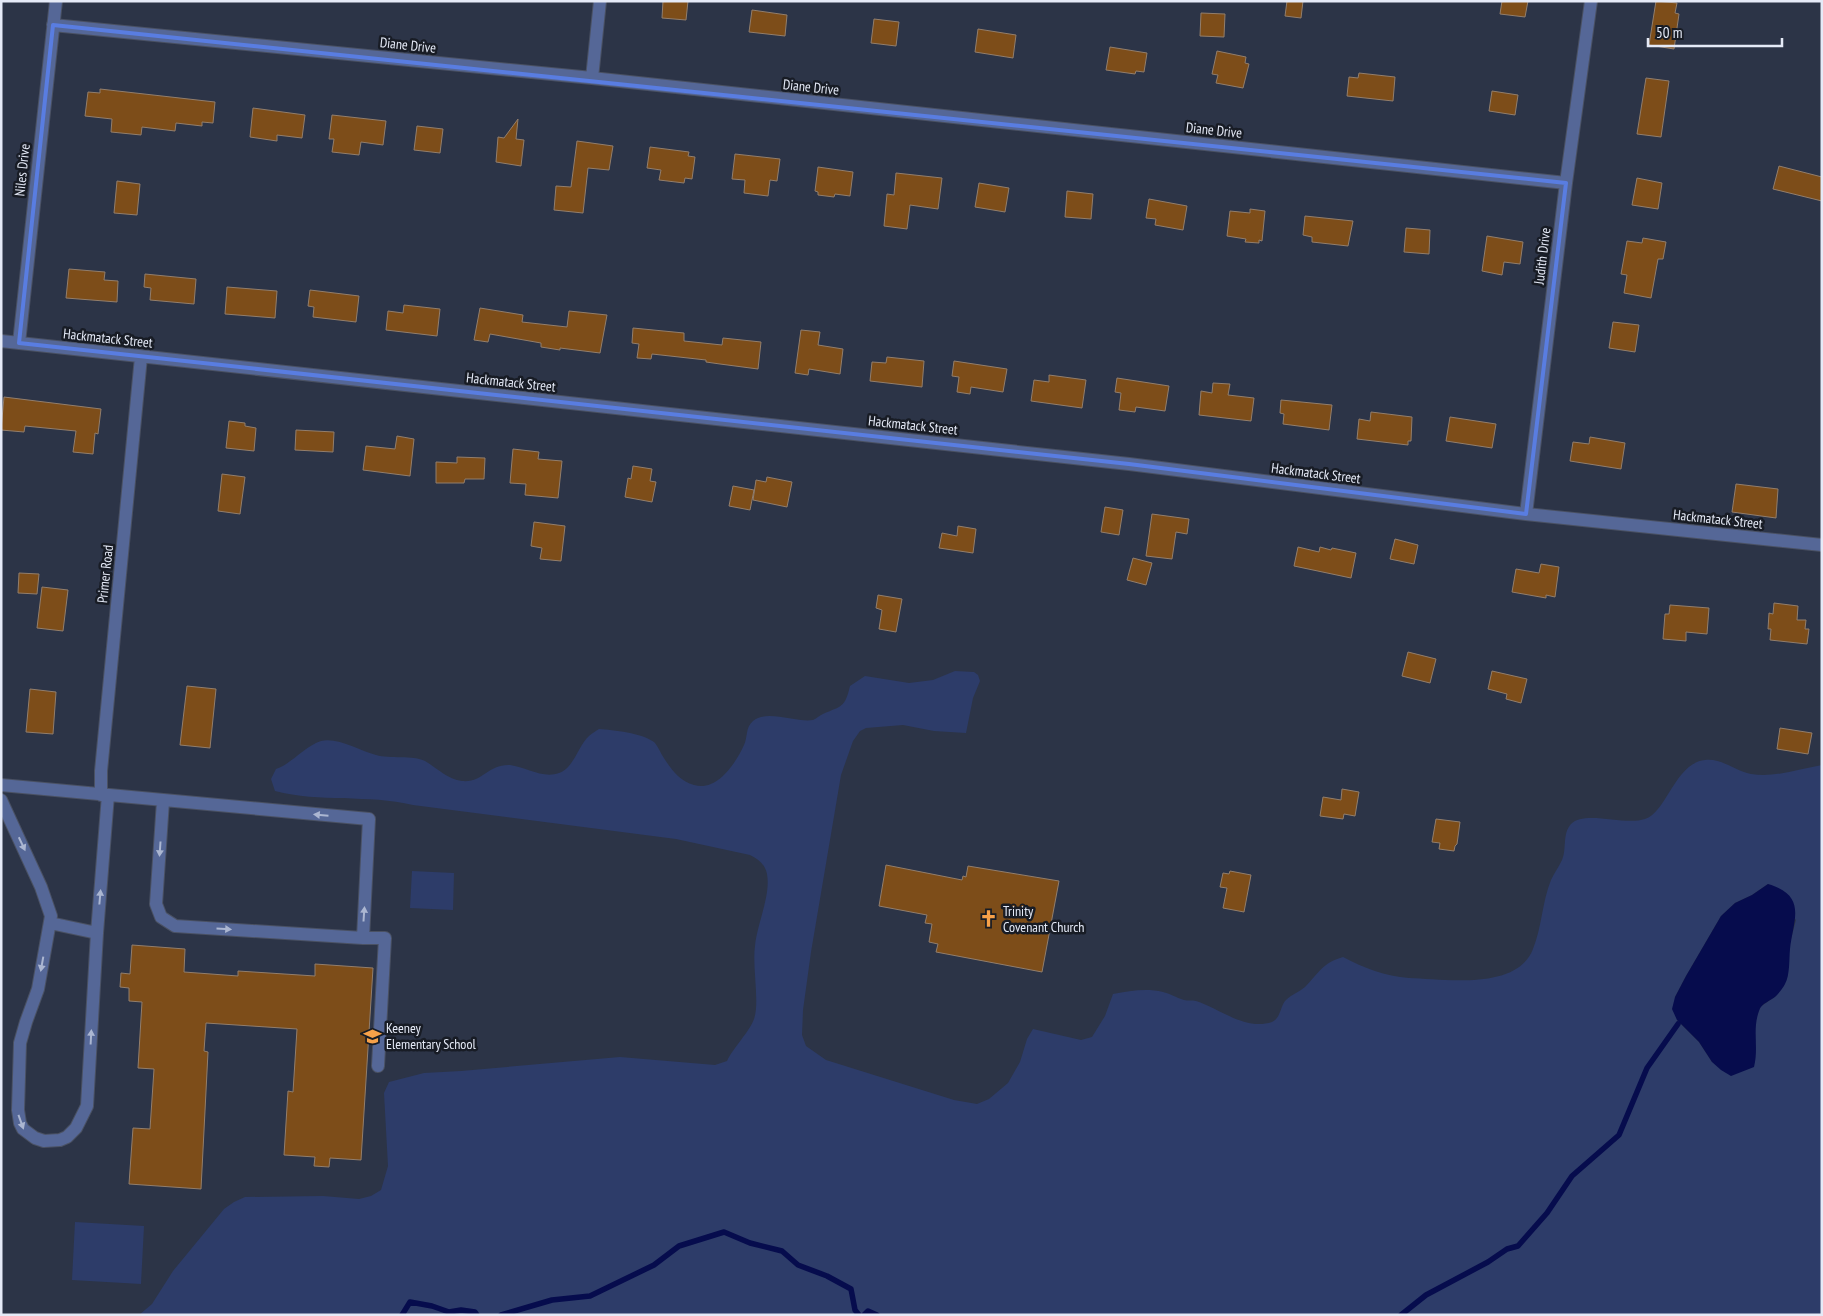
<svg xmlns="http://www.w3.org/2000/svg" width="1823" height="1316" font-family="'PT Sans Narrow',sans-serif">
	<rect width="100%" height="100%" fill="#2c3447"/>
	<path fill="#2d3c69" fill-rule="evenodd" d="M955,671L974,672L978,675L980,681L973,698L966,733L934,731L903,725L866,728L860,731L853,741L841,775L811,952L803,1010L802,1035L806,1046L826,1060L954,1100L977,1104L989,1099L1008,1083L1020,1062L1027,1039L1033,1029L1081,1040L1092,1037L1105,1016L1113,994C1130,991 1146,988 1163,992C1171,994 1177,998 1184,1000C1188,1001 1192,1000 1196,1001C1219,1008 1245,1031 1272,1022C1281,1018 1280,1006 1286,1000C1291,995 1299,992 1305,987C1319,973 1322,963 1343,957C1364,968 1385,976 1409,978C1443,979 1517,991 1533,949C1542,927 1542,902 1551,880C1554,873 1559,867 1562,860C1567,849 1562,834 1571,824C1585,810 1625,826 1645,819C1667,812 1675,763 1705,760C1722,758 1735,771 1751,774C1774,778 1799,769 1822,765V1315H139L152,1304L173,1271L224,1209L234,1202L245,1197L323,1196L359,1199L371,1196L381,1190L388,1166L384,1093L389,1082L424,1073L461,1071L620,1057L715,1065L727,1061C733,1048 750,1031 754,1019C760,1002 752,967 755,946C757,924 771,895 767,874C765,864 758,859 750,855L676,839L413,805C368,794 320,803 275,791L271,779L276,769C290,765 305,746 321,741C338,737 360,751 376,755C390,759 413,755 425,761C437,768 447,779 462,781C483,783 488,764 510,765C526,767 543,779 559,773C574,768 578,746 589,736C592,733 596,731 599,729C613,730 642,733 654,742C657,745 660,751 662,755C670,768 679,781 694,785C717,792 736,763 744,745C748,737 745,728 753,721C767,709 797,723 813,720C816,719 820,715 823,714C841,706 845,708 850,686L865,676L909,683L933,680ZM1768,884L1796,920L1776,996L1760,1007L1754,1024L1712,1062L1699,1042L1677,1020L1675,997L1686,976L1721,916L1735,903L1752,895Z
		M412,871L454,873L453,910L410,908Z
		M75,1222L144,1226L141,1284L72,1280Z"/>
	<path fill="#060c4d" d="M1768,884C1808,896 1793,920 1790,949C1789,959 1790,975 1785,984C1783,988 1779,993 1776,996C1771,1001 1761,1003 1759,1011C1752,1030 1759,1047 1754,1067L1731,1076L1721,1070L1712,1062L1699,1042L1677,1020L1672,1009L1675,997L1686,976L1721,916L1735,903L1752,895Z"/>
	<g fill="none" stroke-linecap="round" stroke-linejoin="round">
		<path stroke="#060c4d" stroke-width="5.5" d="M402,1315L410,1302L432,1306L449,1312L461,1310L475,1312L477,1315
			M501,1315L552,1300L590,1296L654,1265L679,1246L724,1232L750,1243L782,1251L798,1265L827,1276L851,1289L855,1310L859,1315
			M864,1315L868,1311L877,1315
			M1401,1315L1426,1295L1488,1262L1507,1249L1518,1246L1547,1213L1572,1176L1619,1135L1647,1068L1678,1024"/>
	</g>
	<path fill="#7d4d19" stroke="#927e6c" d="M663,1H688L686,20L662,18Z
		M1287,1H1303L1301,18L1285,16Z
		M1502,1H1528L1525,17L1500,14Z
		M1656,1L1677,3L1675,13L1679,14L1674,49L1649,45Z
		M752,10L787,15L785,36L749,32Z
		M1201,13L1225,14L1224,37L1200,36Z
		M874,19L899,22L896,46L871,43Z
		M978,29L1016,35L1013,58L975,52Z
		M1110,47L1147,53L1144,72L1136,71L1135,74L1106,70Z
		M1217,51L1246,57L1245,63L1249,64L1243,88L1216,83L1218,75L1212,74Z
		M1359,73L1395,77L1393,101L1347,96L1349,77L1358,78Z
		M1646,78L1669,81L1661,137L1637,134Z
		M100,89L215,102L213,123L202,122V126L176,123L175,131L142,127L141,135L111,132L112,119L85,116L88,92L100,93Z
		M1492,91L1518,95L1515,115L1489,111Z
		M253,108L305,115L302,138L277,135V141L250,137Z
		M332,115L386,121L383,145L361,142L359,155L332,152L334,139H329Z
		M518,119L516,139L524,140L521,166L496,162L498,137L504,138Z
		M417,126L443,129L440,153L414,150Z
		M577,141L613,146L609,170L588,168L583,213L554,210L556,186L571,187Z
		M650,147L689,152L688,156L695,157L692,179L685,178L684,183L659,180L661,170L647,168Z
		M735,154L780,159L777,181L770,180L768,196L744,193L745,180L732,179Z
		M1779,166L1822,177V201L1773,189Z
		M818,167L853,172L850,196L835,194L834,197L818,195V192L815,191Z
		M896,173L942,178L938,209L910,205L907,229L884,226L887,194L894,195Z
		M1637,178L1662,183L1658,209L1632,205Z
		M117,181L140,184L137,215L114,213Z
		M979,183L1009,188L1005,212L975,207Z
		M1067,191L1093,194L1091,219L1065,217Z
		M1149,199L1187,206L1183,230L1155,225L1156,219L1146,218Z
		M1250,209L1265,211L1262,241L1259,240V243L1245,242L1246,239L1227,236L1230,211L1250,213Z
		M1305,216L1353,221L1348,246L1312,242V237L1303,235Z
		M1406,228L1430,230L1429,254L1404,252Z
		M1487,236L1523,242L1520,264L1504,262L1502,275L1482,271Z
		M1643,238L1666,242L1663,259H1658L1651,298L1624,293L1627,275L1621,274L1627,241L1642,243Z
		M69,269L105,272L104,280L118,281L117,302L66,298Z
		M145,274L196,279L194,304L150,300L151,288L144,287Z
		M227,287L277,291L275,318L225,314Z
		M310,290L359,296L356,322L313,317L314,307L308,306Z
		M404,305L440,309L437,336L386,330L388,311L403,313Z
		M480,308L523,315L522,322L567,327L569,311L607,315L600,353L560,348V350L541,347V343L490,334L488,342L474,340Z
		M1613,322L1639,325L1635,352L1609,348Z
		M633,328L684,333V341L722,345L723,338L761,342L758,369L720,364L706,362V360L652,354L651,359L637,358L639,344L632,343Z
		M801,330L820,332L818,345L843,349L840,374L809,369L808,375L795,373Z
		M887,357L924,361L922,387L870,381L872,362L886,363Z
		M954,361L1007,369L1003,392L971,387L970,394L957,392L959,377L952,376Z
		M1049,375L1086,380L1082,408L1031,401L1034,380L1049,382Z
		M1117,378L1169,386L1165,411L1136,407L1135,412L1119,410L1121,393L1115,392Z
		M1213,383L1230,384L1228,395L1254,398L1251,421L1199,415L1201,391L1212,393Z
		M4,397L101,409L98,434L95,433L93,454L73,452L76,431L25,426L24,432L1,430Z
		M1281,400L1332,405L1329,430L1283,424L1284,414L1280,413Z
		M1371,412L1412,417L1411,441H1408V445L1357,439L1359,419L1370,421Z
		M1450,417L1496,424L1492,448L1446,441Z
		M229,421L245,423V426L256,428L254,451L226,448Z
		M296,430L334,432L333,452L295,450Z
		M397,436L414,439L410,476L363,470L366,446L395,449Z
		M1590,437L1625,443L1621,469L1570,461L1573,442L1589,444Z
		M513,449L539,452L538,459L562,461L558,498L525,495L526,484L510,483Z
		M457,457L485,458L484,479H465L464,483H436V462L457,463Z
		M633,466L652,469L650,481L656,482L652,502L625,497L628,478L631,479Z
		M222,474L245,477L240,514L218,511Z
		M767,477L792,482L787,507L753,500L756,480L766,482Z
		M1736,484L1778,489L1776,518L1732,512Z
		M733,486L754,490L750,510L729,506Z
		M1105,507L1123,510L1119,535L1101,532Z
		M1152,514L1189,519L1187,534L1176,532L1172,559L1146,556Z
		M534,522L565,526L561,561L540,559L542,548L531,546Z
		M958,526L976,529L973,553L939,548L942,533L957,536Z
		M1395,539L1418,545L1414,564L1390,559Z
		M1298,547L1319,552L1320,547L1331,550L1332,548L1356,553L1351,578L1294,566Z
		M1133,558L1152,563L1146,585L1127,580Z
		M1541,564L1559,567L1555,597L1546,595V598L1512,592L1516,569L1539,573Z
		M19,573L39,574L37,594L18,593Z
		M42,587L68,590L63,631L37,628Z
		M878,595L902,599L896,632L879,629L882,610L876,608Z
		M1774,603L1798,606L1797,620H1806L1805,629H1809L1807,644L1770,640L1771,629H1768L1769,613L1773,614Z
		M1670,605L1709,608L1707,634L1686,632V641L1663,639L1665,614H1669Z
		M1408,652L1436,659L1430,683L1402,676Z
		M1492,671L1527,679L1521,703L1506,699L1507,694L1488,689Z
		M187,686L216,689L210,748L180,745Z
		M30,689L56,692L53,734L26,732Z
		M1780,728L1812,733L1808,754L1777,749Z
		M1342,789L1359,792L1355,816L1344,814L1343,819L1320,816L1323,797L1341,800Z
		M1436,819L1460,822L1457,844L1455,846L1454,851L1439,849L1440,843L1432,842Z
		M886,865L962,880L963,876L966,877L968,866L1059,881L1042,972L936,952L938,944L929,942L932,924L925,923L927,915L879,906Z
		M1230,871L1251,875L1244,912L1223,908L1227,888L1220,887L1223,873L1229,874Z
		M132,945L185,949L184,972L238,976V971L315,976V964L373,968L361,1160L330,1158L329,1167L314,1166L315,1157L284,1155L288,1091L293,1092L297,1029L206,1023L204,1051L208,1052L201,1189L129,1184L133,1128L150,1129L154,1069L138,1068L142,1002L129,1001V988L120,987L121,973L130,974Z"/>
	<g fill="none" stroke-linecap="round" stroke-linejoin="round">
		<defs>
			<path id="minor" d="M53,25L592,78L1566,183
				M592,78L600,1
				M1,341L1129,464L1526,514L1822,545
				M19,343L56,1
				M1526,514L1566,183L1591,1
				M1,785L369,819L363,938L175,926L161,917L156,904L163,801
				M101,795V771L141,357
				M1,800L41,887L51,916L38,989L26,1022L20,1043L18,1110L20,1123L23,1129L35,1138L44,1141L60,1140L67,1137L76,1128L87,1106L97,933L108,795
				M50,923L97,933
				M363,938H385L378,1066"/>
		</defs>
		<use href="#minor" stroke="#4a5163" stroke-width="14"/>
		<use href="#minor" stroke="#556797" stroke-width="12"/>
	</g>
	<defs><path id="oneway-solid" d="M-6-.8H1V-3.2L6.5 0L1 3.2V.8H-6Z" transform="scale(1.25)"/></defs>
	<g fill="#abb6d1">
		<use href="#oneway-solid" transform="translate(321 815) rotate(-175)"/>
		<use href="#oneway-solid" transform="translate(22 844) rotate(65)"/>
		<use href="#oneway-solid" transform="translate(160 849) rotate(94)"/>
		<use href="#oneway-solid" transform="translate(100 897) rotate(-85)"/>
		<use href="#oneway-solid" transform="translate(364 914) rotate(-86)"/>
		<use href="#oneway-solid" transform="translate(224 929) rotate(3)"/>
		<use href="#oneway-solid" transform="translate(42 964) rotate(100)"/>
		<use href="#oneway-solid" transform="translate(91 1037) rotate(-87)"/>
		<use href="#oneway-solid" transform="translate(21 1122) rotate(70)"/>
	</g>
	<path fill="none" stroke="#597de1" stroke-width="4" stroke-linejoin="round" d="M53,25L1566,183L1526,514L1129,464L19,343Z"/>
	<defs>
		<symbol id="church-bare" viewBox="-9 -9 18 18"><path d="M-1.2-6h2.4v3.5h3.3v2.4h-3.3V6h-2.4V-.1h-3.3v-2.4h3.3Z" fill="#f7a149" stroke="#181c25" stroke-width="2.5" paint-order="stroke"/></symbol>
		<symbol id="school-bare" viewBox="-9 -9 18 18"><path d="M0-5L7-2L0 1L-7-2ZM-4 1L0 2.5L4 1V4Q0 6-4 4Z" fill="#f7a149" stroke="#181c25" stroke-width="2.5" paint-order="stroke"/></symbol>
	</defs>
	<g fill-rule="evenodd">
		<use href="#church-bare" x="976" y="906" width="25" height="25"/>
		<use href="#school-bare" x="360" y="1024" width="25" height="25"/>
	</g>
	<g text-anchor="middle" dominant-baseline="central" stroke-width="5" stroke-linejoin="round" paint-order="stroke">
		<g font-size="14" fill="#e5eaf7" stroke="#181c25">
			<text transform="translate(408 45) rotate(6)">Diane Drive</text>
			<text transform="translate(811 87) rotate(6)">Diane Drive</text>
			<text transform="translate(1214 130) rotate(6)">Diane Drive</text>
			<text transform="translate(22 170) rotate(-84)">Niles Drive</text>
			<text transform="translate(1542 256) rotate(-83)">Judith Drive</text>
			<text transform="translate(108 338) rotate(6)">Hackmatack Street</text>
			<text transform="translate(511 382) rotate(6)">Hackmatack Street</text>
			<text transform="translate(913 425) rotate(6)">Hackmatack Street</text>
			<text transform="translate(1316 473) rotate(7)">Hackmatack Street</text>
			<text transform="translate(1718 519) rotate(6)">Hackmatack Street</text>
			<text transform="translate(105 574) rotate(-84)">Primer Road</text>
		</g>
		<g font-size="14" fill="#e5eaf7" stroke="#181c25" text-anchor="start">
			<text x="1003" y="911">Trinity<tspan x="1003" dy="16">Covenant Church</tspan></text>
			<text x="386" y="1028">Keeney<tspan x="386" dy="16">Elementary School</tspan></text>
		</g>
	</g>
	<rect width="1823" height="1316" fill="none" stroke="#e5eaf7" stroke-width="5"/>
	<path d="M1648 38v8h134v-8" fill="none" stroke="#e5eaf7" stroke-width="2.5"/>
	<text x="1656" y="38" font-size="15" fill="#e5eaf7" stroke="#181c25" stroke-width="4" paint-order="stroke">50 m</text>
</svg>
